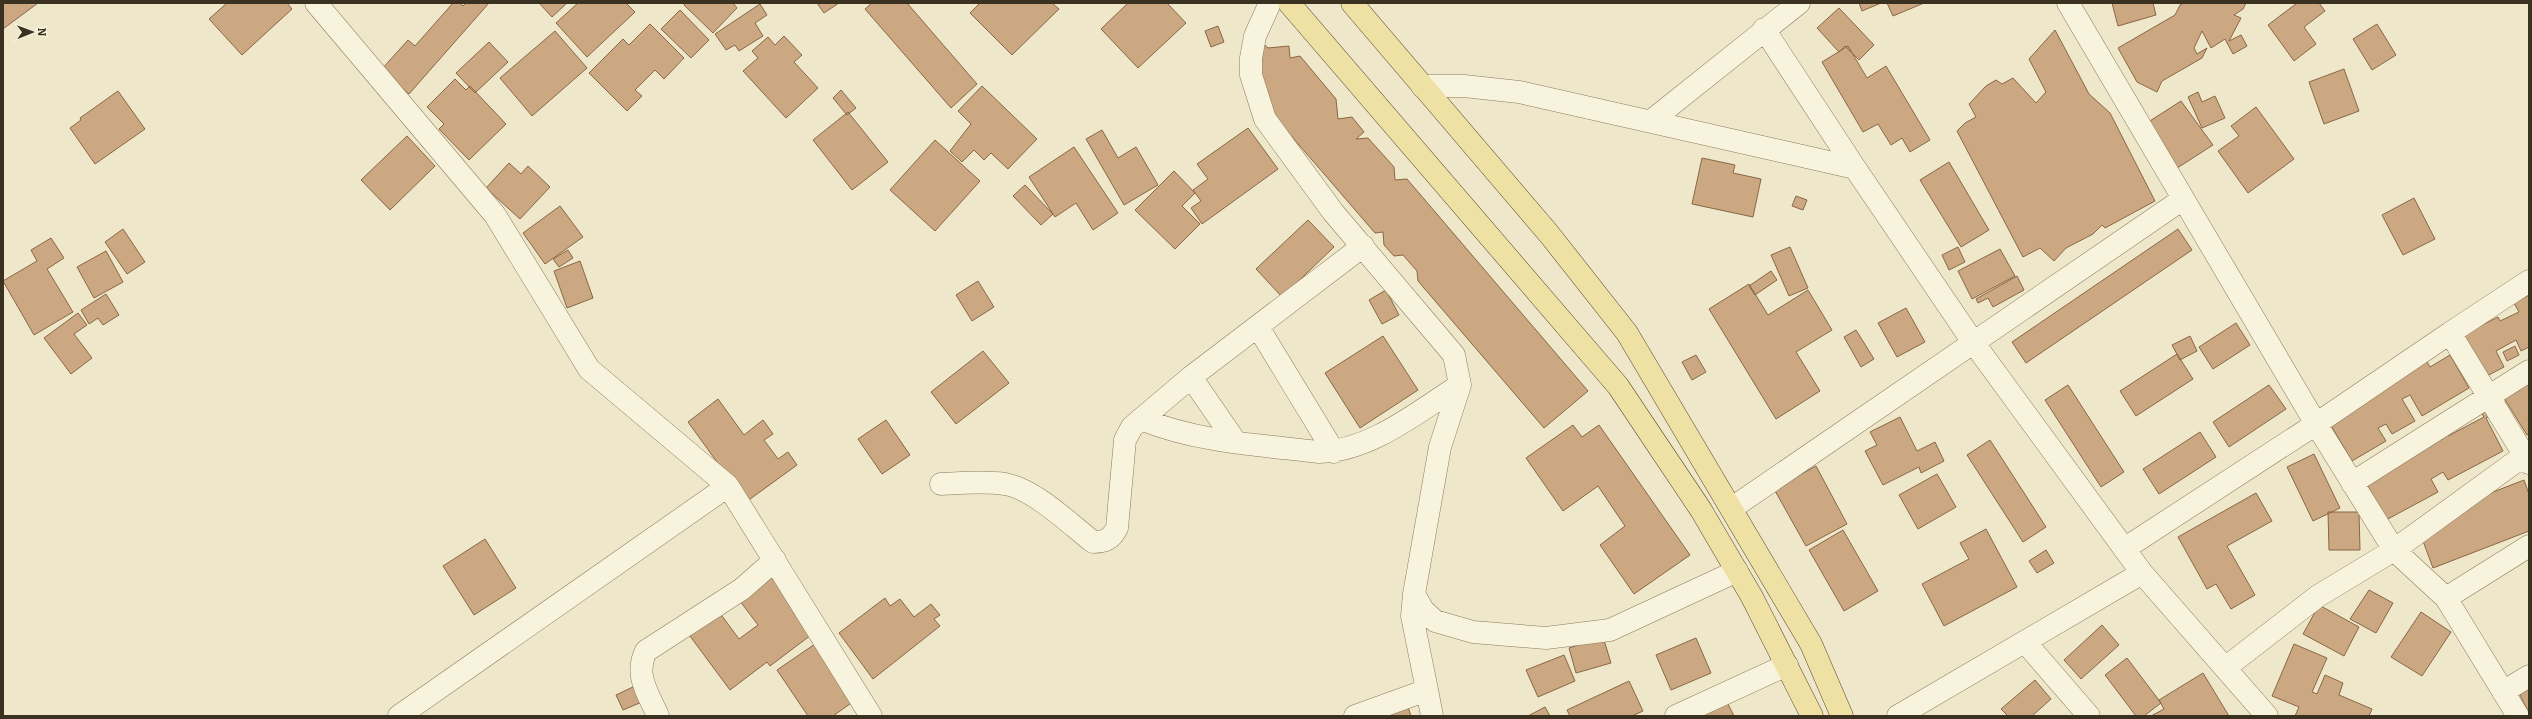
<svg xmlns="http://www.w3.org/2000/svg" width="2532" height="719" font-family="Bitter,serif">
	<rect width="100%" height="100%" fill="#eee7ca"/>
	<path fill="#cba881" stroke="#896745" d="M3,3H38L3,29Z
		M227,3H287L292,9L242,55L209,19Z
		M453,3H460L463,6L466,3H489L409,94L381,70L408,40L415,46Z
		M539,3H567L552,17Z
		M578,3H626L635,12L587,57L556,23Z
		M685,3H733L737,8L713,33L684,5Z
		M817,3H839L824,13Z
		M872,3H907L977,84L951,108L865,9Z
		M980,3H1052L1059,9L1012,55L970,13Z
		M1128,3H1167L1186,23L1138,68L1101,29Z
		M1859,3H1881L1862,11Z
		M1887,3H1924L1893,16Z
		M2112,3H2153L2156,15L2118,26Z
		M2184,3H2246L2243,9L2234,15L2241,18L2229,41L2241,35L2247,46L2233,54L2225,39L2211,48L2202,31L2194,48L2197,54L2207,48L2202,58L2162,81L2157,92L2137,82L2118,48L2175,15L2180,5Z
		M2297,3H2319L2325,11L2304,27L2316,44L2294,61L2268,25Z
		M760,4L767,15L755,23L763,36L739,51L735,45L726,50L715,34Z
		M1839,8L1874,45L1859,60L1845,46L1839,52L1817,28Z
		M680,10L709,40L691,58L661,29Z
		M650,24L684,58L664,79L655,70L635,90L642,96L627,111L589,73L623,39L629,45Z
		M2377,24L2396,55L2372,70L2353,39Z
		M1218,26L1224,42L1211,47L1205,31Z
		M2055,30L2089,94L2110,113L2155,201L2105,228L2102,225L2093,234L2066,248L2054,261L2040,248L2023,257L1957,131L1965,123L1976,117L1969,104L1986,86L1996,80L2002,84L2013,78L2036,103L2046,92L2029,59Z
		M555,31L587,68L532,116L500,78Z
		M784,36L802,55L794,62L818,88L786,118L743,71L758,58L752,51L768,37L775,45Z
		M489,42L508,62L475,93L456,73Z
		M1255,43H1263L1268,48L1289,46L1290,58L1300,56L1336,99L1338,119L1352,117L1364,132L1356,139L1368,138L1394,167L1395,180L1407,179L1588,391L1544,428L1418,281L1417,271L1403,255L1394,256L1384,245L1383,232L1375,233L1262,102Z
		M1848,46L1867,78L1886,66L1930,140L1910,152L1902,138L1891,145L1878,124L1863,132L1822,62Z
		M2344,69L2359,111L2324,124L2309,82Z
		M455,79L466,90L470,86L506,124L469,160L439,129L444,124L427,107Z
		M982,86L1037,139L1008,169L991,153L984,160L974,150L962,162L950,151L971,124L958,111Z
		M841,90L856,108L847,115L833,98Z
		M118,91L145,129L95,164L70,128L81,120L80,118Z
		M2198,92L2202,102L2215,96L2225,118L2202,128L2188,97Z
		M2181,101L2213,145L2171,172L2142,126Z
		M2256,107L2294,159L2248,193L2218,151L2239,136L2231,126Z
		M848,112L888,162L852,190L813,140Z
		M1248,128L1278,169L1202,224L1191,208L1201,201L1193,190L1208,179L1197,164Z
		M1102,130L1118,158L1136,147L1158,185L1124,205L1086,139Z
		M407,136L435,166L390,210L361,180Z
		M935,140L980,181L935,231L890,190Z
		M1074,147L1118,213L1093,230L1076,203L1055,217L1029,177Z
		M1702,158L1735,165L1733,173L1761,179L1753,217L1692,204Z
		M1949,162L1989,230L1961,247L1920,180Z
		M509,163L521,174L528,166L550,187L520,219L486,188Z
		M1174,171L1195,193L1182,206L1200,224L1175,249L1135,210Z
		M1025,185L1053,214L1041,225L1013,196Z
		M1796,196L1807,200L1803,210L1792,206Z
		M2414,198L2435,239L2403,255L2382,215Z
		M560,206L583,237L545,264L523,233Z
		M1308,220L1334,247L1282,297L1256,269Z
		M123,229L145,262L127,274L105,242Z
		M2178,229L2192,250L2026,363L2012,342Z
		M51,238L64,258L47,269L73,312L34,335L3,281L37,261L31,250Z
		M1790,247L1808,288L1789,296L1771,255Z
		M1958,247L1965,262L1949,270L1942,255Z
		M2000,249L2015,276L1972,299L1958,271Z
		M568,250L573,258L559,267L553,259Z
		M106,251L123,282L94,298L77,267Z
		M580,261L593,298L567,308L554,271Z
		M1771,271L1777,280L1755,295L1749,286Z
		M2017,276L2024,290L1993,307L1988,298L1978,303L1976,299Z
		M978,281L994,307L972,321L956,295Z
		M1749,284L1768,315L1808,290L1832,330L1796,352L1820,391L1776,419L1709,309Z
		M1386,290L1399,315L1382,324L1369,300Z
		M106,294L119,315L103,325L98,318L89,324L81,310Z
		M2529,295V347L2521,351L2516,340L2496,351L2504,367L2483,378L2462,335L2498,317L2500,321L2519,312L2514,303Z
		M1906,308L1925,342L1897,357L1878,323Z
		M78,313L87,325L74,334L92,358L71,374L44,338Z
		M2236,323L2250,345L2213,369L2199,347Z
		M1856,330L1874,359L1861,367L1844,337Z
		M1383,336L1418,390L1360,428L1325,373Z
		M2190,336L2197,351L2180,360L2172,345Z
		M2515,346L2519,355L2507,361L2503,352Z
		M983,351L1009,383L956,424L931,392Z
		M2177,354L2193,379L2136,416L2120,391Z
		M1696,355L1706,372L1692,380L1682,362Z
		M2450,355L2469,388L2422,416L2410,395L2402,399L2415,421L2392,434L2386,424L2378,428L2386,441L2352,461L2323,412L2426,360L2430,367Z
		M2529,371V434L2527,435L2499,390Z
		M2068,385L2124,472L2101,487L2045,400Z
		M2269,385L2286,409L2229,447L2213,422Z
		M718,399L744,435L763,420L773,434L764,440L778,459L788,452L797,465L746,502L688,422Z
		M2477,405L2506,408L2486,418L2503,451L2448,480L2443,472L2431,479L2438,492L2386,520L2364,479L2446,431L2448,436L2484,417Z
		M1900,417L1917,451L1935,442L1944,461L1921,473L1919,467L1883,485L1865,451L1877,445L1870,432Z
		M886,420L910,455L882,474L858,439Z
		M1573,425L1582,437L1599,425L1690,555L1634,594L1600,545L1625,526L1598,486L1563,511L1526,458Z
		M2200,432L2216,457L2159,494L2143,469Z
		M1990,440L2046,527L2023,542L1967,455Z
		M2314,454L2340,508L2313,521L2287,467Z
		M1816,466L1847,524L1806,546L1774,489Z
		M1937,474L1956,507L1918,529L1899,495Z
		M2524,480L2529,494V531L2433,568L2416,522Z
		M2256,493L2272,521L2227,546L2255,595L2231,609L2216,584L2207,589L2178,537Z
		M2328,512H2359L2360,550H2329Z
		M1986,529L2017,587L1944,626L1922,584L1969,559L1960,543Z
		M1843,530L1878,591L1844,611L1809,550Z
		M485,539L516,588L474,615L443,566Z
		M2046,550L2054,563L2037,573L2029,561Z
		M767,562L800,606L793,612L811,635L770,666L767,662L730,690L684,628L714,605L739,639L758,625L731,589Z
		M2369,590L2393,603L2376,633L2350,619Z
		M885,598L890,606L900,599L914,617L931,604L940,615L934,619L940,626L873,679L839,633Z
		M2319,605L2359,627L2344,656L2303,634Z
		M2421,612L2451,632L2422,676L2391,657Z
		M2102,625L2119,645L2081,679L2064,660Z
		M1603,637L1611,663L1576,673L1569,648Z
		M1696,638L1711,673L1671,690L1656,655Z
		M815,644L854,701L833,716H808L777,670Z
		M2294,644L2327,658L2312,692L2317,694L2325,675L2343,683L2339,695L2372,709L2369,716H2295L2299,707L2272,696Z
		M1564,655L1575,681L1538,697L1526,670Z
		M2127,658L2161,703L2144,716H2136L2105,675Z
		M2203,673L2229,716H2151L2164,709L2159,700Z
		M2529,678V713L2515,685Z
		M2035,680L2051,699L2032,716H2008L2001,709Z
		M1629,681L1643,711L1632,716H1570L1567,710Z
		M635,686L642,702L623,710L616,695Z
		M1407,704L1411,716H1375Z
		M1728,704L1734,716H1688Z
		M1545,707L1550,716H1528Z"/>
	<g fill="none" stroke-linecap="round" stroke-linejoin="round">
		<defs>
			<path id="minor" d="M316,3L495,215L589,369L728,486L871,716
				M1270,3L1255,36L1251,58V75L1265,119L1333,212L1454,355L1460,385L1440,447L1414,594L1423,610L1435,621L1473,632L1546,638L1610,630L1737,571
				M2068,3L2316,424L2450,333L2529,463
				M1764,29L1855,168
				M1422,86H1464L1519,92L1855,168L1973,342L2142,573
				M1651,121L1799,3
				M1258,327L1334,452
				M2450,333L2529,281
				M1191,377L1235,441
				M1141,419C1197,442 1259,445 1319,452C1371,451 1417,412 1460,385
				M2352,483L2529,371
				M941,484C962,483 983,481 1005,484C1034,489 1070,524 1093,542C1106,542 1111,539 1117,528L1125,440L1132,427L1191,377L1363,246
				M1732,508L2183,199
				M2124,549L2316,424L2394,550L2446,598L2518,716
				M2446,598L2529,546
				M2025,642L2089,716
				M2225,668L2318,596L2394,550L2529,452
				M1427,690L1432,716
				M2503,692L2529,676
				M399,716L728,486
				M658,716C648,693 634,675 646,651L742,589L775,560
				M1355,716L1427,690L1412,616L1414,594
				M1676,716L1787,665
				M1898,716L2142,573L2267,716"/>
			<path id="major" d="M1289,3L1618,386L1701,510L1752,597L1812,716
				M1352,3L1549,234L1627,333L1811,644L1842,716"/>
		</defs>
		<use href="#minor" stroke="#8a7b5e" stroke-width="23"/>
		<use href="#major" stroke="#584832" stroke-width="23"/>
		<use href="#minor" stroke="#f8f3dd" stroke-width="22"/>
		<use href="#major" stroke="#efe0a4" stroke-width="22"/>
	</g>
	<rect width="2532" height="719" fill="none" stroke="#3b3121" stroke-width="8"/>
	<g transform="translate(32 32) rotate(89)" stroke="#f5f0d9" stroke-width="3" paint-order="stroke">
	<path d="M0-3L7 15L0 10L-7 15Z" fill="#3b3121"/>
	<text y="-6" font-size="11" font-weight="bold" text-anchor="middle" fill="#3b3121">N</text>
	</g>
</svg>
